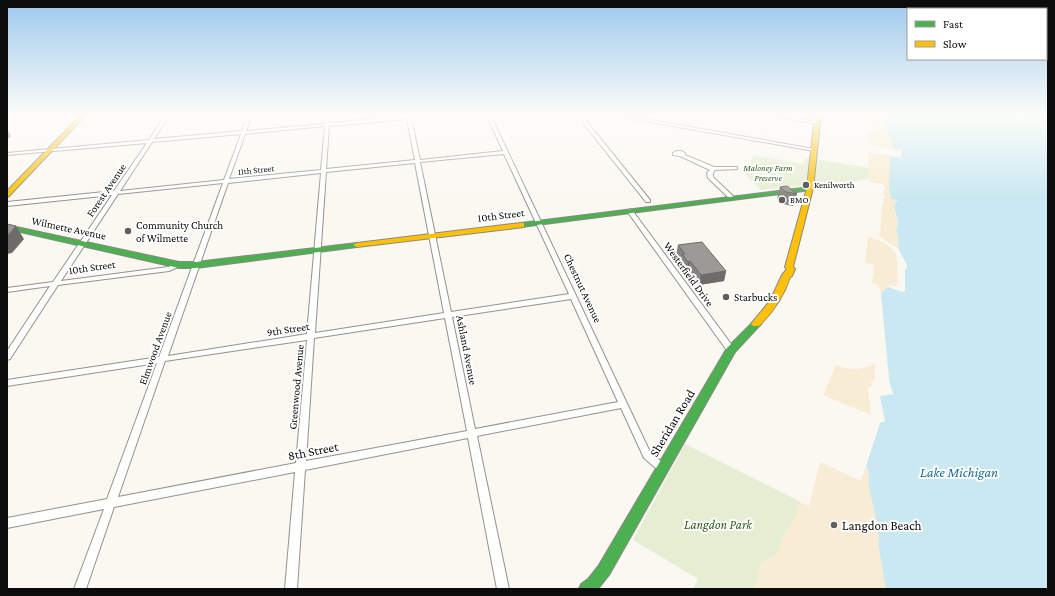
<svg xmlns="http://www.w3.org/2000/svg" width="1055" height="596" font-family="'Crimson Pro',serif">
	<rect width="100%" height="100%" fill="#faf8f1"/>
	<path fill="#e5eed2" d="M754,155L804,164L805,157L870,168L869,179L816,187L817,184L761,190L745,174Z
		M685,444L801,502L798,507L797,515L784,535L778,554L763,562L759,567C762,582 757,579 753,589H693L698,579L633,540Z"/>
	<path fill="#f8edd4" d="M870,114H887C882,125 891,138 894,149L867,145L868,132H873L874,118H870Z
		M868,152L890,156V197L898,200L894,207C895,215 900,223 896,231L899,235L898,249L879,236C883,223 879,211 884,201L883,199L886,198L883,194L885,187L883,184L869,182Z
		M868,237C888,242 900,250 897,270C897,276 899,281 896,286H887L888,287L881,293L878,285L872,283L874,265L865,262Z
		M875,363V380L870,382L872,384L871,387L868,388L871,415L823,395L836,365C849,370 863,371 875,363Z
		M820,462L861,481L866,466L869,472V488L878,527L879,548L886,589H753C757,579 762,582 759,567L763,562L778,554L784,535L797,515L798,507L801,502L809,506Z"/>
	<path fill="#cae8f2" d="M887,114H1048V589H886L879,548L878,527L869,488V472L866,466L880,423L885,421L880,396L893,394L889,379L881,293L888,287L902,292L905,291V270L907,268C906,261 902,256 899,250C897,244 900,237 896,231C900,223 896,215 894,207L898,200L891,199L889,187L890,156L901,158L902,150L894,149C891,138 882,125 887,114Z"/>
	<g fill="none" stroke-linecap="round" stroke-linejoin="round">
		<defs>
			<path id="street" d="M166,114H170L154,139L242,131L248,114H252L246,131L325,124L326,114H330L329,123L406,116V114H410V116L446,114L411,118L420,160L503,151L486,114H490L650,452L664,464L666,467L664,470L661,471L658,470L644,458L621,408L477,436L509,589H497L468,438L305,470L297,589H285L295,472L114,507L86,589H74L104,509L7,528V518L107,499L157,363L7,386V380L159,357L223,183L118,194L61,281L168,267L179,263L182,265L169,271L58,285L10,359L7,360V351L50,286L7,292V288L53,282L112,195L7,206V202L114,191L147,143L7,155V153L149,140ZM407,119L415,160L326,169L329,126ZM325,126L321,170L229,179L245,134ZM241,134L224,180L120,191L152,142ZM504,154L569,294L451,312L420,162ZM415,163L444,313L315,333L326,172ZM321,173L307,334L168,356L228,183ZM571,299L618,402L475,429L452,317ZM445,318L467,431L306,461L314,338ZM307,340L296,463L118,497L165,361Z
				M587,114H594L587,118V122L650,200V202H646L583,123V117Z
				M605,114H617L814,149L816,150L814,151Z
				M758,114H771L817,122L819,123L817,124Z
				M677,151H681L685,153V155L714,167H737V169L715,170L713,173V177L734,197V199H730L708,178L707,173L710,170L680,156L673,155V153Z
				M630,209L632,210L734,348L735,350L734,352H728L627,211Z"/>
			<path id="fast" d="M810,187L813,189L812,190L521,227L517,225L521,223Z
				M7,225L179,262H196L357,243L361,245L357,247L196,268H179L7,229Z
				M756,321L761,324L735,352L609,575L598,589H579L581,584L588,579L599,565L727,348L753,322Z"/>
			<path id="slow" d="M82,114H87L9,196L7,197V191Z
				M815,114H821L813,188L793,267L795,269L792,276L790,277C784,296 773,312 759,326H753L751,324L770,301L782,275L787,269L785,267L807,188Z
				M521,223H524V227L357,247L353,245L357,243Z"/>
		</defs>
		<use href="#street" stroke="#93928f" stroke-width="2"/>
		<use href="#fast" stroke="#8a8986" stroke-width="2"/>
		<use href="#slow" stroke="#8a8986" stroke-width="2"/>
		<use href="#street" fill="#fefefd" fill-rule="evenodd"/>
		<use href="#fast" fill="#4caf50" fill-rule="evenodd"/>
		<use href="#slow" fill="#ffc107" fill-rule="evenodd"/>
		<path stroke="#d5c6c6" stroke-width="1.5" d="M7,118L23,114"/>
	</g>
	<path fill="#868482" d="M780,187L797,194L793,206L783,204L777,199Z
		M678,245L726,271L724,281L699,285L688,271L686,272L680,264V260L676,255Z"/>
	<path fill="#6d6c6a" d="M7,129L11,136L7,140Z
		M16,226L24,239L12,253L7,254V236Z
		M690,261L688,271L686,272L688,262Z
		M726,271L724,281L699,285L701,275Z"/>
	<path fill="#9c9a97" stroke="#6d6c6a" d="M787,186L797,194L786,192L780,187Z
		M7,224L16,226L7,236Z
		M702,242L726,271L701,275L690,261L688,262L682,254H685L678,245Z"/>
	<linearGradient id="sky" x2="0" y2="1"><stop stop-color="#9cc9ec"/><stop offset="0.58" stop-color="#fdfcf9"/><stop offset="1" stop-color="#fdfcf9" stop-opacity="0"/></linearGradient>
	<rect width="1055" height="198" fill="url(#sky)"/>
	<g fill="#5f5f5c" stroke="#fff" stroke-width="1.5">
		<circle cx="806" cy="185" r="4"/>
		<circle cx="782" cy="200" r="4"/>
		<circle cx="128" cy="231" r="4"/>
		<circle cx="726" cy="297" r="4"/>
		<circle cx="834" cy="525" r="4"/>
	</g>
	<g text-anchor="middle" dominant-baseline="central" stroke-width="4" stroke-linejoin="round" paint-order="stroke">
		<g font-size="9" font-style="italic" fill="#345f21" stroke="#fff">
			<text x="768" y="168">Maloney Farm<tspan x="768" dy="10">Preserve</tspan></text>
		</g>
		<g font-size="9" fill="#0c0c0c" stroke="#fff">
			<text transform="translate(256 170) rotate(-6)">11th Street</text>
		</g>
		<g font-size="9" fill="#0c0c0c" stroke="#fff" text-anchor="start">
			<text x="814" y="185">Kenilworth</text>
			<text x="790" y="200">BMO</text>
		</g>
		<g font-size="11" fill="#0c0c0c" stroke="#fff">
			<text transform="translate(106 190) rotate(-56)">Forest Avenue</text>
			<text transform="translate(501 215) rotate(-7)">10th Street</text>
			<text transform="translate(69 228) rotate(12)">Wilmette Avenue</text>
			<text transform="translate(92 267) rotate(-8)">10th Street</text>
			<text transform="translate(689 274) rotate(54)">Westerfield Drive</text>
			<text transform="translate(583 288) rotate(65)">Chestnut Avenue</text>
			<text transform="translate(288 329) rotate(-9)">9th Street</text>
			<text transform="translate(155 348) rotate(-70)">Elmwood Avenue</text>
			<text transform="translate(467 350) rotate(79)">Ashland Avenue</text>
			<text transform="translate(296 387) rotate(-85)">Greenwood Avenue</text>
		</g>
		<g font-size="11" fill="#0c0c0c" stroke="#fff" text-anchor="start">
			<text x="136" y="225">Community Church<tspan x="136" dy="13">of Wilmette</tspan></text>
			<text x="734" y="297">Starbucks</text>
		</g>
		<g font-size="13" fill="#0c0c0c" stroke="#fff">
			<text transform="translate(672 423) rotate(-59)">Sheridan Road</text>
			<text transform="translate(313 451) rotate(-11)">8th Street</text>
		</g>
		<g font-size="13" font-style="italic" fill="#345f21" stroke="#fff">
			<text x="718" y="524">Langdon Park</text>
		</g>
		<g font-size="13" fill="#0c0c0c" stroke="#fff" text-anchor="start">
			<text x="842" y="525">Langdon Beach</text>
		</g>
		<g font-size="14" font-style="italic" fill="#1e6d95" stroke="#fff">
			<text x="959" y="472">Lake Michigan</text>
		</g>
	</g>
	<rect width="1055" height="596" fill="none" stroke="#0c0c0c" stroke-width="16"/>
	<rect x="907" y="8" width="140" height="52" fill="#ffffff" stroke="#9e9e9e"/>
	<rect x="915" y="21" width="20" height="6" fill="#4caf50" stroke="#9e9e9e"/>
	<text x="943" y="28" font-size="12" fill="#0c0c0c">Fast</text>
	<rect x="915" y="41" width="20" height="6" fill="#ffc107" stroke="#9e9e9e"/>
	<text x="943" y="48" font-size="12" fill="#0c0c0c">Slow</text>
</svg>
